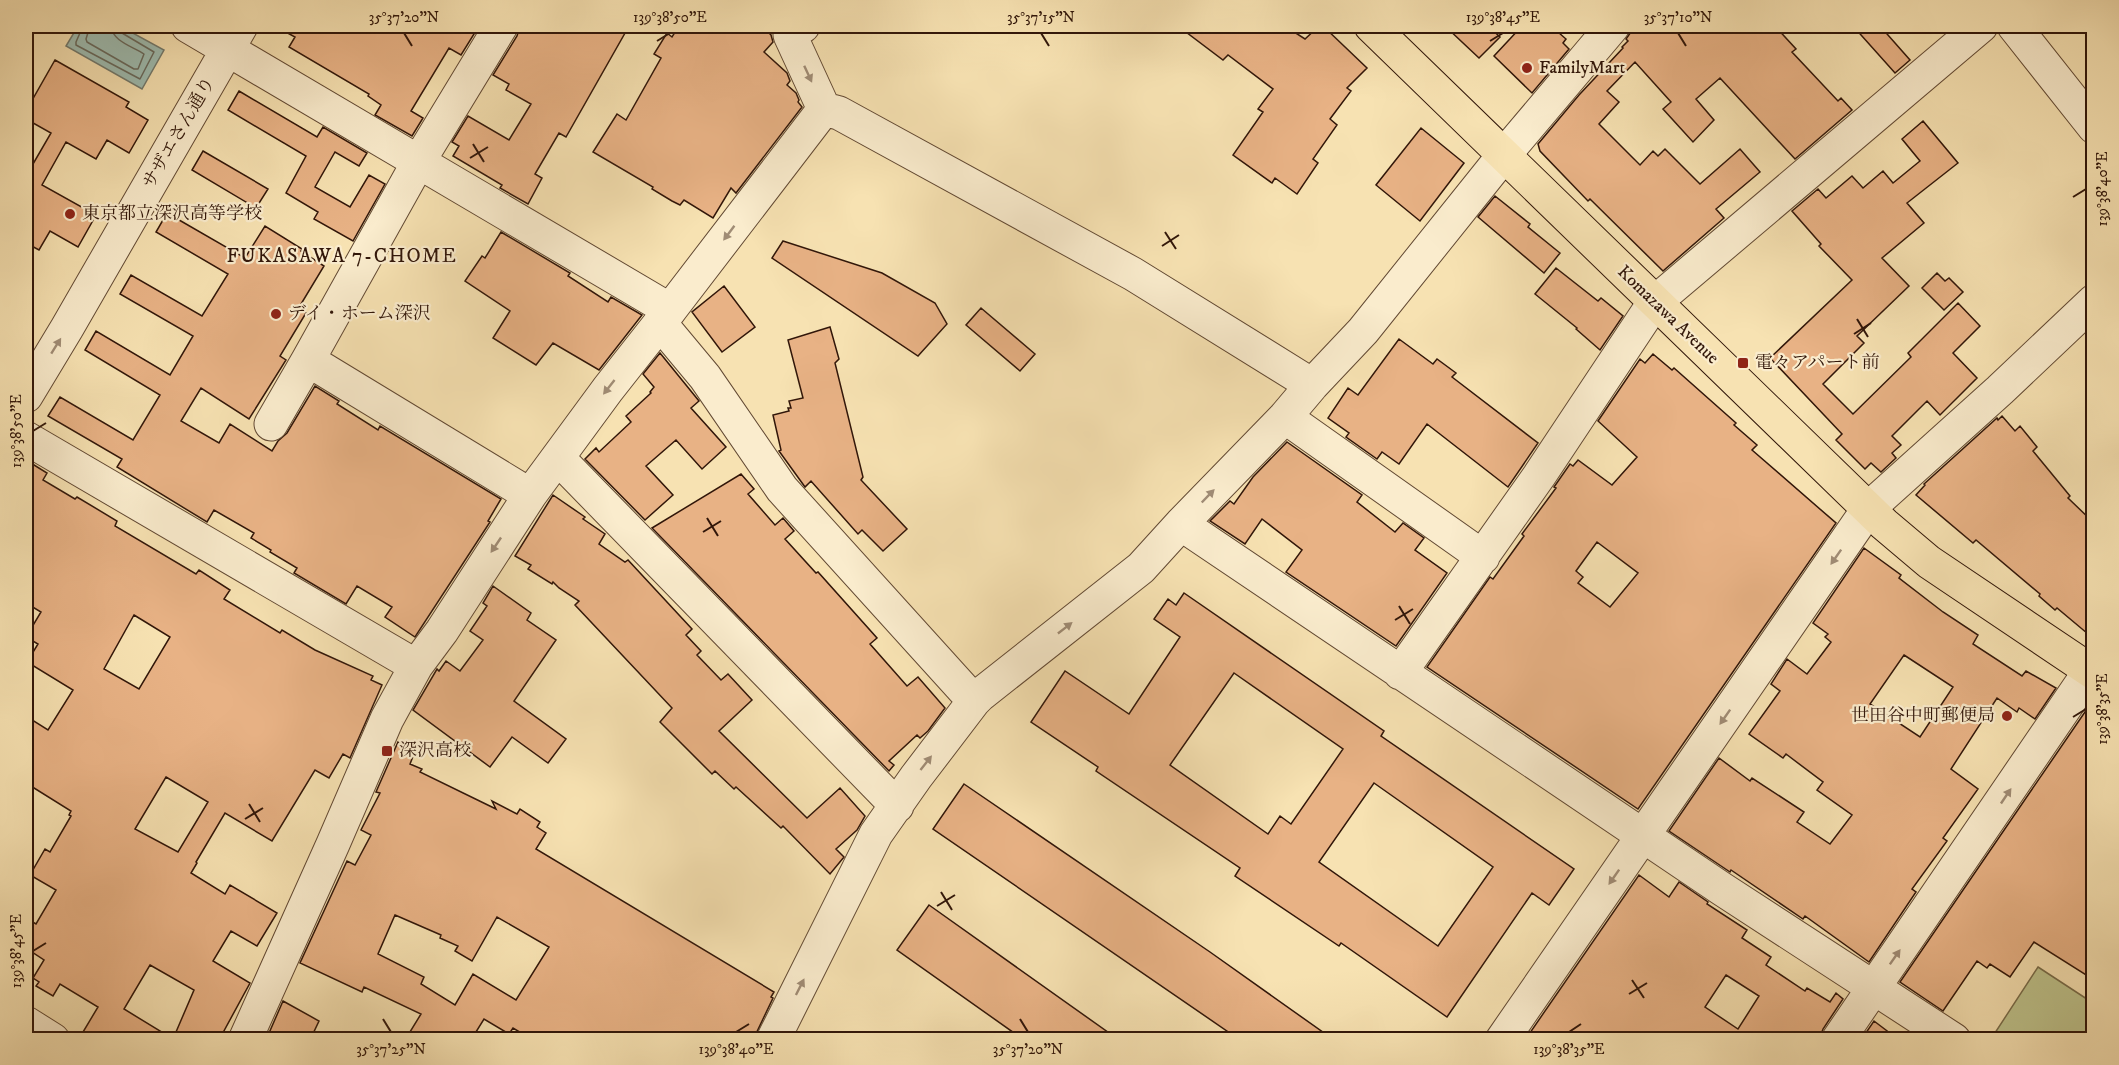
<svg xmlns="http://www.w3.org/2000/svg" width="2119" height="1065" font-family="'IM FELL DW Pica','Noto Serif JP',serif">
	<rect width="100%" height="100%" fill="#f7e2b2"/>
	<filter id="stains"><feTurbulence type="fractalNoise" baseFrequency=".00333" numOctaves="4"/><feColorMatrix values="0 0 0 0 .2 0 0 0 0 .09 0 0 0 0 .02 0 0 0 .5 -.17"/></filter>
	<radialGradient id="worn" r=".72"><stop offset=".6" stop-color="#630" stop-opacity="0"/><stop offset="1" stop-color="#630" stop-opacity=".3"/></radialGradient>
	<path fill="#bec38c" stroke="#786c4a" stroke-width="1.5" d="M2038,967L2093,1003V1039H1991Z"/>
	<path fill="#9ebdb2" stroke="#727a6e" stroke-width="1.5" d="M78,26H120L164,50L142,89L66,46Z"/>
	<g fill="none" stroke-linecap="round" stroke-linejoin="round">
		<path stroke="#686a5e" stroke-width="1.5" d="M83,26L76,42V45L140,79L154,52L122,33L119,26
			M90,26L86,39L87,42L134,69H138L144,54C132,46 113,42 111,26"/>
	</g>
	<path fill="#e8b285" stroke="#311609" stroke-width="1.5" fill-rule="evenodd" d="M275,26H479L461,55L449,48L411,111L423,118L412,136L375,115L381,105L368,96L369,94L289,47L295,37Z
		M520,26H629L566,137L559,133L535,174L542,178L528,204L500,188L502,185L453,156L459,146L452,142L468,116L509,140L531,104L506,90L509,84L493,75L517,36Z
		M679,26H762L771,35L773,42L764,52L787,73L790,81L787,85L796,93L799,100L798,102L802,107L736,193L731,188L713,218L684,200L680,205L672,201L652,189L653,187L593,152L617,114L626,120L661,58L654,54L667,33L672,37Z
		M1178,26H1285L1305,39L1319,26H1323L1367,68L1347,88L1351,91L1330,119L1337,125L1313,159L1318,163L1297,194L1275,178L1272,183L1233,155L1263,112L1258,109L1273,89L1228,55L1223,60Z
		M1445,26H1488L1500,37L1479,58Z
		M1522,26H1551L1566,39L1563,43L1569,49L1532,93L1494,56Z
		M1635,26H1775L1796,49L1792,52L1838,101L1841,98L1852,110L1795,159L1720,78L1696,99L1714,120L1693,142L1663,109L1671,102L1635,62L1607,91L1619,102L1599,124L1640,165L1653,151L1658,156L1665,149L1700,184L1740,149L1760,172L1716,209L1724,218L1663,271L1590,199L1588,201L1540,151L1538,144L1579,95L1623,48L1622,47L1628,41L1626,39Z
		M1853,26H1880L1910,60L1895,73Z
		M55,60L129,102L126,107L148,120L129,153L107,140L96,159L66,142L42,185L96,215L78,247L50,231L39,250L26,243V176L51,133L26,119V111Z
		M239,91L317,137L323,127L367,153L359,166L335,152L315,187L350,207L369,175L385,184L353,241L314,219L318,212L286,193L306,156L228,110Z
		M1923,121L1958,163L1907,203L1924,223L1882,258L1909,286L1857,336L1864,343L1823,384L1853,414L1911,357L1908,353L1958,303L1980,326L1953,353L1977,378L1940,415L1927,401L1892,436L1901,445L1892,453L1896,458L1881,472L1871,463L1865,469L1836,440L1842,434L1770,358L1852,280L1819,246L1821,244L1792,211L1818,189L1826,198L1852,176L1863,188L1883,171L1893,183L1920,161L1902,139Z
		M1421,128L1464,163L1420,221L1376,185Z
		M203,151L268,189L256,208L192,170Z
		M1495,196L1530,224L1528,227L1560,253L1544,273L1478,217Z
		M167,213L245,258L265,226L302,249L301,251L324,266L298,309L306,313L280,356L286,360L249,419L201,388L181,421L219,443L230,424L272,451L278,441L287,433L315,386L339,401L337,404L378,430L380,426L501,499L488,521L490,522L415,637L385,617L392,607L357,586L346,604L294,573L297,568L270,552L271,550L251,538L254,533L214,510L207,522L117,467L122,459L48,416L60,397L133,440L160,395L85,350L96,331L170,375L193,336L120,294L131,275L202,316L228,274L156,232Z
		M501,232L570,273L568,276L608,302L611,297L642,315L599,370L553,343L536,365L493,338L510,311L465,281L482,256L485,258Z
		M783,241L882,273L935,303L947,324L918,356L772,258Z
		M1556,268L1598,301L1601,298L1623,316L1600,350L1576,329L1577,328L1535,294Z
		M1937,273L1945,281L1949,278L1963,292L1944,310L1922,288Z
		M724,286L755,327L722,352L692,312Z
		M981,308L1035,354L1020,371L966,325Z
		M830,327L839,359L835,363L863,477L861,480L907,529L883,551L862,530L858,534L811,481L805,487L779,451L781,450L773,415L789,411L788,408H791L789,401L803,398L788,340Z
		M1399,339L1433,364L1437,359L1456,373L1452,377L1538,443L1508,487L1427,424L1399,464L1382,452L1377,459L1346,437L1349,433L1328,418L1348,388L1358,395Z
		M660,353L699,401L691,408L726,447L702,469L676,440L646,466L673,495L645,520L585,459L596,448L599,452L631,422L626,416L651,393L650,392L654,387L643,374Z
		M1653,354L1672,370L1674,368L1736,423L1734,425L1757,445L1752,450L1836,523L1638,809L1427,667L1490,577L1493,579L1524,536L1522,534L1556,488L1554,487L1570,464L1573,466L1578,460L1612,485L1637,457L1598,421L1640,359L1645,363ZM1597,542L1638,573L1610,607L1578,583L1583,577L1576,571Z
		M2002,416L2015,431L2020,426L2037,447L2033,451L2070,496L2068,498L2094,523V639L2057,608L2055,610L2039,596L2040,594L1976,540L1973,543L1916,495L1925,485L1924,484L1997,418L1998,420Z
		M1287,442L1362,495L1357,502L1395,532L1403,523L1424,538L1415,550L1447,573L1396,646L1286,572L1302,550L1262,519L1245,544L1210,521L1230,501L1234,504L1253,477Z
		M26,460L47,473L43,480L75,499L77,497L117,521L115,526L196,574L199,570L230,590L224,599L280,633L282,630L315,650L373,676L371,680L382,685L350,758L343,754L329,778L315,770L272,841L225,813L196,862L197,863L191,873L225,894L230,885L277,913L257,946L231,931L213,961L250,983L219,1040H123L110,1032L106,1040H96L83,1032L98,1007L60,984L53,996L36,986L39,982L33,978L44,960L26,948V918L36,924L56,890L30,875L45,849L50,852L71,816L69,815L71,811L26,783V716L48,730L73,690L27,662L38,644L26,637L41,612L26,603ZM134,615L170,637L139,689L104,669ZM166,777L208,802L178,852L135,829ZM150,965L194,990L173,1039L124,1009Z
		M741,474L754,489L748,494L775,525L783,518L794,531L785,539L816,573L818,572L877,638L870,644L907,686L918,677L945,708L928,731L920,738L917,735L889,761L894,765L889,771L652,528Z
		M553,495L585,517L583,519L605,534L599,544L625,562L628,560L692,629L686,635L701,651L697,655L721,680L728,674L752,700L719,731L807,818L840,788L865,816L857,830L836,849L844,857L830,874L783,826L781,828L736,787L734,789L715,771L712,774L660,722L672,708L575,605L579,601L559,588L553,582L552,584L528,569L531,565L515,556Z
		M1864,548L1901,575L1899,578L1943,612L1978,635L1973,644L2022,676L2026,671L2056,688L2035,719L2019,708L2017,712L1997,698L1951,769L1978,789L1943,838L1947,841L1912,889L1916,892L1869,962L1805,916L1803,919L1731,870L1730,872L1669,831L1719,758L1750,781L1752,778L1804,812L1797,822L1830,844L1852,815L1817,790L1823,782L1786,754L1783,758L1749,734L1780,691L1771,684L1787,659L1807,674L1831,642L1825,637L1828,634L1813,623ZM1904,655L1953,687L1920,737L1870,704Z
		M493,586L531,613L527,620L556,640L514,701L566,739L548,763L512,737L490,767L413,710L437,669L439,671L446,661L460,671L483,640L470,631L487,606L483,603Z
		M1184,593L1384,731L1381,736L1574,869L1549,905L1532,893L1447,1017L1341,943L1339,946L1235,876L1240,868L1096,771L1098,767L1031,722L1065,671L1129,714L1180,637L1154,619L1168,599L1176,605ZM1234,673L1343,749L1291,824L1280,816L1268,834L1170,765ZM1374,783L1493,867L1438,946L1319,862Z
		M2087,709L2094,713V980L2034,942L2010,977L1990,964L1987,968L1977,961L1943,1011L1900,982Z
		M398,742L416,749L410,764L422,769L420,772L496,809L492,801L517,814L520,809L540,822L537,827L546,833L536,849L774,992L771,997L773,998L753,1040H533L513,1028L509,1034L484,1019L471,1040H405L421,1014L364,987L362,992L300,963L347,861L355,865L371,835L361,830L380,793L376,792ZM395,915L441,935L440,938L458,946L455,951L472,961L497,917L549,947L516,1000L473,974L455,1005L421,984L424,977L378,954Z
		M964,784L1210,952L1334,1040H1240L933,829Z
		M1639,875L1669,897L1679,882L1708,902L1707,904L1747,930L1742,938L1771,957L1766,965L1805,991L1807,988L1830,1002L1836,993L1843,999L1823,1029L1819,1040H1525ZM1726,975L1759,996L1738,1029L1705,1007Z
		M929,905L1119,1040H1024L897,950Z
		M283,1001L319,1021L310,1040H266Z
		M1874,1021L1899,1040H1861Z"/>
	<g fill="none" stroke-linecap="round" stroke-linejoin="round">
		<defs>
			<path id="minor" d="M188,26L670,310
				M2014,26L2094,127
				M824,109L839,113L1133,274L1312,385
				M660,323L705,377L782,489L974,701
				M308,360L530,495
				M26,396L67,328L241,26
				M1285,417L1483,557
				M271,424L308,360L419,161L501,26
				M26,438L416,666
				M558,458L897,806
				M1181,524L1722,889L1954,1040
				M1400,673L1539,476L1654,303L1981,26
				M26,1023L53,1040
				M245,1040L333,844L387,719L416,666L442,631L530,495L608,389L660,323L824,109L790,35L803,26
				M773,1040L876,834L916,777L974,701L980,695L1141,568L1181,524L1285,417L1312,385L1363,331L1504,155L1613,26
				M1502,1040L1869,508L2000,390L2094,301
				M1838,1040L2090,671"/>
			<path id="major" d="M1371,26L1884,524L1929,562L2094,673"/>
		</defs>
		<use href="#minor" stroke="#624933" stroke-width="35"/>
		<use href="#major" stroke="#311609" stroke-width="35"/>
		<use href="#minor" stroke="#faeccd" stroke-width="33"/>
		<use href="#major" stroke="#f7e2b2" stroke-width="33"/>
	</g>
	<defs><path id="oneway-solid" d="M-6-.8H1V-3.2L6.5 0L1 3.2V.8H-6Z" transform="scale(1.5)"/></defs>
	<g fill="#a08c75">
		<use href="#oneway-solid" transform="translate(808 74) rotate(65)"/>
		<use href="#oneway-solid" transform="translate(729 233) rotate(127)"/>
		<use href="#oneway-solid" transform="translate(56 346) rotate(-58)"/>
		<use href="#oneway-solid" transform="translate(609 387) rotate(128)"/>
		<use href="#oneway-solid" transform="translate(1208 496) rotate(-46)"/>
		<use href="#oneway-solid" transform="translate(496 545) rotate(124)"/>
		<use href="#oneway-solid" transform="translate(1836 557) rotate(125)"/>
		<use href="#oneway-solid" transform="translate(1065 628) rotate(-38)"/>
		<use href="#oneway-solid" transform="translate(1725 717) rotate(125)"/>
		<use href="#oneway-solid" transform="translate(926 763) rotate(-52)"/>
		<use href="#oneway-solid" transform="translate(2006 796) rotate(-56)"/>
		<use href="#oneway-solid" transform="translate(1614 877) rotate(125)"/>
		<use href="#oneway-solid" transform="translate(1895 957) rotate(-55)"/>
		<use href="#oneway-solid" transform="translate(800 987) rotate(-63)"/>
	</g>
	<path fill="none" stroke="#311609" stroke-width="2" d="M404,33L412,46M1041,33L1049,46M1678,33L1686,46M657,41L670,33M1490,41L1503,33M473,144L484,162M470,158L488,147M2073,197L2086,189M1165,232L1176,249M1162,246L1179,235M1857,319L1868,337M1854,334L1871,323M33,431L46,423M707,518L718,536M703,532L721,521M1399,606L1410,624M1395,620L1413,609M2073,717L2086,709M249,804L260,822M245,819L263,808M941,892L952,910M937,906L955,895M33,951L46,943M1632,980L1644,998M1629,994L1647,983M383,1019L391,1032M1020,1019L1028,1032M736,1032L749,1024M1569,1032L1581,1024"/>
	<g fill="#8f2418" stroke="#faeccd" stroke-width="2">
		<circle cx="1527" cy="68" r="6"/>
		<circle cx="70" cy="214" r="6"/>
		<circle cx="276" cy="314" r="6"/>
		<rect x="1737" y="357" width="12" height="12" rx="3"/>
		<circle cx="2007" cy="716" r="6"/>
		<rect x="381" y="745" width="12" height="12" rx="3"/>
	</g>
	<g text-anchor="middle" dominant-baseline="central" stroke-width="4.5" stroke-linejoin="round" paint-order="stroke">
		<g font-size="18" fill="#311609" stroke="#faeccd" text-anchor="start">
			<text x="1539" y="68">FamilyMart</text>
			<text x="82" y="214">東京都立深沢高等学校</text>
			<text x="288" y="314">デイ・ホーム深沢</text>
			<text x="1755" y="363">電々アパート前</text>
			<text x="1995" y="716" text-anchor="end">世田谷中町郵便局</text>
			<text x="399" y="751">深沢高校</text>
		</g>
		<g font-size="18" fill="#311609" stroke="#faeccd">
			<text transform="translate(179 133) rotate(-60)">サザエさん通り</text>
			<text transform="translate(1668 315) rotate(44)">Komazawa Avenue</text>
		</g>
		<g font-size="20" letter-spacing="1.5" fill="#311609" stroke="#faeccd">
			<text x="342" y="256">FUKASAWA 7-CHOME</text>
		</g>
	</g>
	<rect width="2119" height="1065" fill="none" stroke="#f7e2b2" stroke-width="66"/>
	<rect x="33" y="33" width="2053" height="999" fill="none" stroke="#311609" stroke-width="2"/>
	<g font-size="15" text-anchor="middle" fill="#311609">
		<text x="404" y="22">35°37'20"N</text>
		<text x="670" y="22">139°38'50"E</text>
		<text x="1041" y="22">35°37'15"N</text>
		<text x="1503" y="22">139°38'45"E</text>
		<text x="1678" y="22">35°37'10"N</text>
		<text transform="translate(2102 189) rotate(-90)" y="5">139°38'40"E</text>
		<text transform="translate(16 431) rotate(-90)" y="5">139°38'50"E</text>
		<text transform="translate(2102 709) rotate(-90)" y="5">139°38'35"E</text>
		<text transform="translate(16 951) rotate(-90)" y="5">139°38'45"E</text>
		<text x="391" y="1054">35°37'25"N</text>
		<text x="736" y="1054">139°38'40"E</text>
		<text x="1028" y="1054">35°37'20"N</text>
		<text x="1569" y="1054">139°38'35"E</text>
	</g>
	<rect width="100%" height="100%" filter="url(#stains)"/>
	<rect width="100%" height="100%" fill="url(#worn)"/>
</svg>
